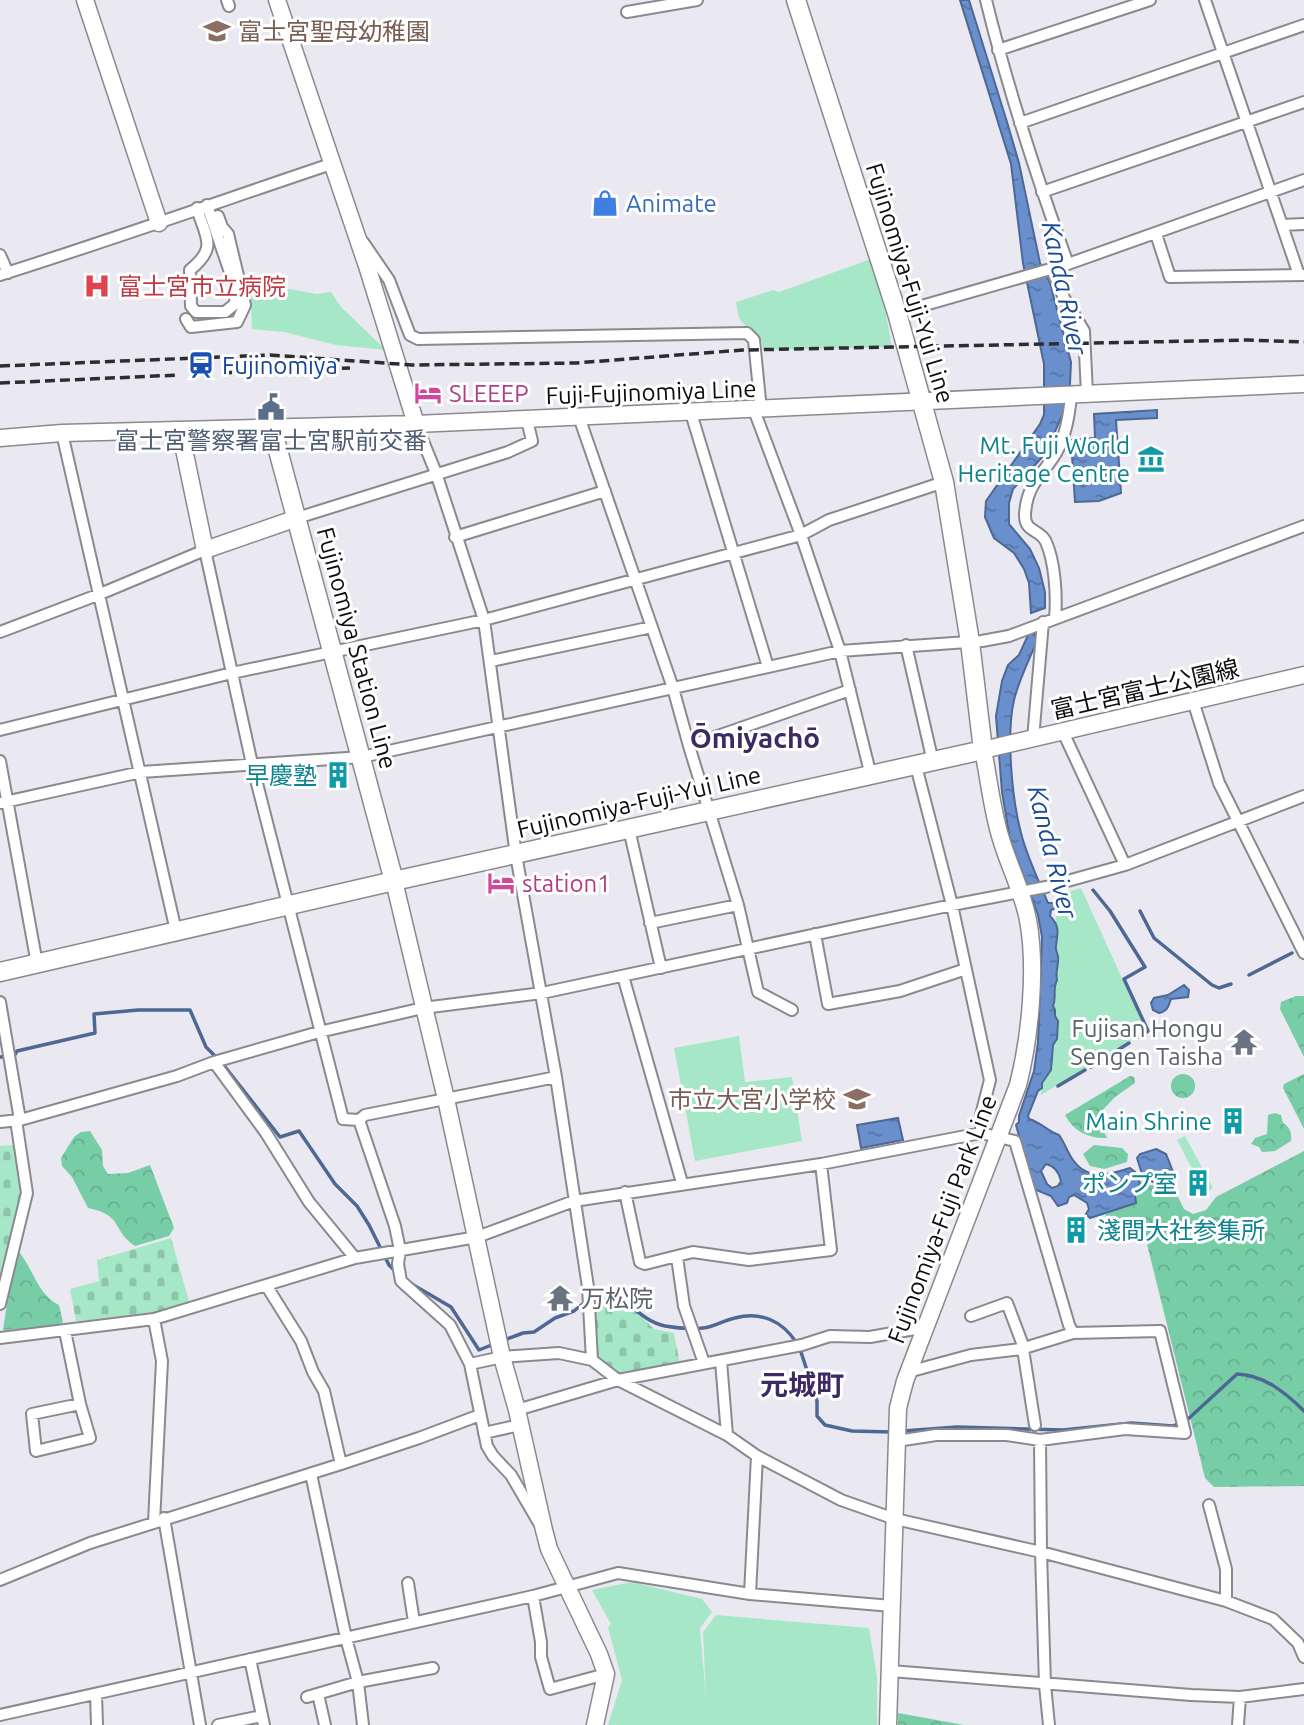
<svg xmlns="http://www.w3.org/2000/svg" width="1304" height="1725" font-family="Ubuntu,'Noto Sans JP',sans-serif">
	<defs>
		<pattern id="forest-crowns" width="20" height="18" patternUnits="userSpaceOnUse" patternTransform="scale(1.75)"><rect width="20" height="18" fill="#77cda6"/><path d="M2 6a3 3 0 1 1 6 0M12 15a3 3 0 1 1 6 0" fill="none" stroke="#66af8e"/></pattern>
		<pattern id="cemetery-stones" width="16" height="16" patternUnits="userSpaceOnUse" patternTransform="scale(1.75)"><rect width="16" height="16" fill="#a6e7c7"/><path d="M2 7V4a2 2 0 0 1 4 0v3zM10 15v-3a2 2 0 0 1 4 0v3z" fill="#8ec5aa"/></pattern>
		<pattern id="water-ripples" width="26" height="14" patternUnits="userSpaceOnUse" patternTransform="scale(1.75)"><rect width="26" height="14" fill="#6990cd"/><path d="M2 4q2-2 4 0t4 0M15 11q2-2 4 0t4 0" fill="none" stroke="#5574a5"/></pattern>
	</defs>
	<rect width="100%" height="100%" fill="#eae9f1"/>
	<path fill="url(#forest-crowns)" d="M1296,996H1304V1057L1280,1009L1281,1002Z
		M1304,1074V1129L1283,1088L1284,1084Z
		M1171 1086a12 12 0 1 1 24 0a12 12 0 1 1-24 0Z
		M1130,1076L1134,1077L1135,1083L1115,1097L1097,1116L1107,1138C1089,1139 1073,1131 1065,1115Z
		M1275,1113L1281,1115L1283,1123C1290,1127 1292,1133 1291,1141L1275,1151L1262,1152L1259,1147L1251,1144L1255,1138L1267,1134L1268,1115Z
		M90,1131L102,1150L103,1166L108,1174L128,1173L150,1165L174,1228L169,1236L135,1246C111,1230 124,1215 88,1208L72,1177L62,1166L61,1158L74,1137L81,1132Z
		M1094,1145L1122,1148L1128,1154L1127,1162L1104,1169L1090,1166L1083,1154Z
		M1304,1151V1486L1214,1487L1205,1478L1144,1232L1121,1223H1108L1105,1217L1106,1214L1136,1203V1195L1142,1180L1151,1185L1173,1187L1184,1209L1193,1214L1206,1210L1216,1197Z
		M19,1252C34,1270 37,1294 59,1305L63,1322L56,1327L3,1330L11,1277Z
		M898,1713L964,1725H898Z"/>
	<path fill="url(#cemetery-stones)" d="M14,1145L22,1191L0,1292V1146Z
		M171,1238L189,1301L147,1316L76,1321L70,1289L99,1281L97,1260Z
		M619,1295L654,1329L674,1333L680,1364L618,1377L594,1358L591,1298Z"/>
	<path fill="#a6e7c7" d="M871,259L886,314L892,347L763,350C762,326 749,335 740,319C738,315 737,307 736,302L773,290L779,292Z
		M250,282L317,294L331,292L341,307L386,350L336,345L284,332L252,329Z
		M1081,888L1146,1031L1041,1095L1058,895Z
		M739,1036L745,1082L792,1077L802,1141L695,1161L674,1048Z
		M1185,1136L1213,1188L1205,1193L1177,1140Z
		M632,1582L702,1599L712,1612L700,1628L706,1699L703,1632L716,1615L869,1628L877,1677V1725H608L622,1680L608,1627L611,1624L592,1590Z"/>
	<path fill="url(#water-ripples)" stroke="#4d6894" stroke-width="2" fill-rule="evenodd" d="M960,0H969L1007,122L1019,163L1040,263L1050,283L1071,362L1070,384L1063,413L1046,453L1013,489L1009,503V524L1030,549L1039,568L1045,592V608L1031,613L1029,583L1024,569L1014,553L994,538L985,517L986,501L1040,424L1044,415V364L1023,263L1011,164Z
		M1157,410V418L1116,420L1121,493L1099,501L1075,502L1071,440L1095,438L1094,414Z
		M1029,633L1035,635L1037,641C1029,660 1019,680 1014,700C1006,735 1012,799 1021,833C1027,857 1039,881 1048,903H1054L1056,908L1051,910L1050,916C1061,927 1057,935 1056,946C1055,950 1058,954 1058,957C1059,966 1055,971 1057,980C1052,990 1057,997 1053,1006L1055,1010V1016L1058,1021L1057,1039L1053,1045L1051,1070L1042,1083V1088L1038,1091L1028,1116L1029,1119C1041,1122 1047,1131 1059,1135C1065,1143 1067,1152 1073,1160C1088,1181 1109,1175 1130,1168L1135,1172L1140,1183L1135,1195L1136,1203L1090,1218L1086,1214L1089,1209L1087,1203L1074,1195L1069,1197L1067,1203L1058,1206L1051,1196L1034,1189L1016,1125L1019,1122V1116L1034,1071L1038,1042L1042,937L1038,915L1010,840L1002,792L996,716L1002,681L1008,665L1019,655ZM1046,1164C1055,1166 1059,1172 1061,1181L1058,1186L1052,1188L1047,1184L1041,1171Z
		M1184,985L1189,990L1188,997L1171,999C1168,1007 1168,1011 1159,1013L1153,1010L1151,1003L1154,998L1168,995Z
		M898,1118L903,1140L861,1148L857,1125Z
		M1156,1149L1166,1154L1175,1177L1173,1182L1157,1184L1143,1177L1137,1158L1140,1154Z"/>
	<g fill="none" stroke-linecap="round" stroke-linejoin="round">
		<path stroke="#4d6894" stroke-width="3.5" d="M1093,890L1110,911L1145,967L1124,979L1148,1031L1139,1037
			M1140,911L1154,938L1212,985L1219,988L1231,984
			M1249,975L1292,953
			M0,1057L14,1056L17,1051L95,1033L94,1014L138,1010H190L206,1047L216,1057
			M222,1063L280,1137L299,1131L335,1184L357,1206L369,1225L389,1265L396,1272
			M1091,1067L1129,1043
			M1058,1086L1085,1070
			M410,1283L451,1307L479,1350L494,1344
			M591,1297L610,1290C629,1301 643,1322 665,1326C676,1328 692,1329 703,1328C714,1327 724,1320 735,1318C761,1311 782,1321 796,1342
			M502,1341L523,1333L534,1332L555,1318L574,1311L585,1302
			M800,1349L817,1401V1416L825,1425L852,1431L892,1432
			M903,1431L957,1427L1063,1430L1131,1423L1173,1426L1187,1420L1237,1374C1264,1375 1286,1393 1304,1411"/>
		<defs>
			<path id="street" d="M227,0L229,6
				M986,0C1008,90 1037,178 1068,264
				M1205,0L1299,275
				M627,12L697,0
				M998,50L1150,0
				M1020,123L1304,25
				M1042,192L1304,102
				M197,208C206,239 218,247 190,270L191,306L196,312H225L235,304L236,290L207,205
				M1282,225L1304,224
				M1156,234L1170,277L1304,275
				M363,242L389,280L410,335L418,339L747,333L754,340L761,410
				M0,255L8,273
				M1052,269L1064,298L1084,331L1087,394
				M0,275C111,240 221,201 331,164
				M897,313L1068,264L1304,180
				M186,319L191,327L237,322L245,305L228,234L222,227L218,216
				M754,410L801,535L840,651L871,776
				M691,413L768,667
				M579,417L673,688L689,746L738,905L758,992L792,1010
				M416,424L436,473L484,620L516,855L556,1077L588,1287L592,1360
				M62,433L176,931
				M297,518L508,452L532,441L527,420
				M455,537L605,491
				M1055,618C1057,597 1055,562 1046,542C1041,529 1024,533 1025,514C1027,484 1041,477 1056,453C1066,435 1069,416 1071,396
				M0,632L100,594L205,550L252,764L343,1119L359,1120L395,1226L400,1250L398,1264L401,1281L450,1325L470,1364L487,1446L493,1456L511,1475L539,1523
				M906,645L933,762
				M491,661L652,627
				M1193,701L1219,783L1304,953
				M0,730L232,673L484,620L801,535L829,520L944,482
				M1063,732L1125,865
				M1033,739L1043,622
				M689,746L850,690
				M0,761L37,964
				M916,766L952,905L990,1080L981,1115V1133
				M0,803L141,772L362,757L840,651L982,641L1009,636L1304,526
				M629,829L661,968
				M650,923L738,905
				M815,934L828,1004L900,991L966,969
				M623,976L682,1183
				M0,1002L20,1120
				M214,1062L266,1133L309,1202L355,1258
				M359,1120L365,1115L556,1077
				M0,1122L20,1120L177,1076L214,1062L319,1032L423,1008L542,993L952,905L1046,887L1125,865L1304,796
				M625,1192L640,1262L645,1264L693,1252L749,1260L831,1250L821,1164
				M677,1257L684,1306L704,1363
				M266,1285L301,1341L313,1372L324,1391L341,1464
				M0,1304L27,1193L16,1120
				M971,1316L1007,1303L1024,1348
				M154,1319L162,1361L154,1522
				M65,1331L80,1404L90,1438L36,1451L32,1414L80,1404
				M0,1338L154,1319L355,1258L477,1237L574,1201L821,1164L981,1133L1015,1141L1069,1325L1073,1333L1160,1331L1185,1433L1125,1429L1040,1440L1007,1435H936L897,1441
				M1023,1349L1035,1425
				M721,1361L727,1435
				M470,1364L502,1357L559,1353L592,1360L618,1380L727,1435L757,1456L841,1500L895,1519L1041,1552L1226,1601L1273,1619L1298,1643L1304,1657
				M908,1372L971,1355L1021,1349L1073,1333
				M517,1410L618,1380L802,1345L830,1336L870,1337L926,1327
				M484,1433L520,1425
				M1040,1440L1041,1552L1045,1685L1049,1725
				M311,1474L346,1638L358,1682L363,1725
				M1209,1505L1226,1569V1601
				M164,1518L200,1725
				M0,1580L90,1543L341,1464L419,1438L480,1415
				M408,1583L414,1622
				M750,1594L757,1456
				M533,1596L541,1642V1657L550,1689L606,1674
				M250,1659L264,1725
				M891,1671L1191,1695L1240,1697L1304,1689
				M96,1694L97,1725
				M318,1694L325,1725
				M307,1697L358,1682L433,1668
				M0,1715L533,1596L618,1573L750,1594L892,1606
				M218,1725L262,1716
				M1238,1725L1240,1697"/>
			<path id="secondary" d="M85,0L159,223
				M277,0L367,266L416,424
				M180,430L205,550L297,518
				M0,438L62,433L416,424L1304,384
				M394,881L446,1099L502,1357L517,1410L544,1530L549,1549L599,1654L606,1674L595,1725
				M888,1725L898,1408L905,1381L1018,1085C1030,1038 1037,968 1028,920C1023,893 1009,866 1001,839C992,811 989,779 983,750L1304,675"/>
			<path id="primary" d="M272,428L394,881
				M0,972L394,881L983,750L970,642L944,482L897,313L796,0"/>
		</defs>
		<use href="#street" stroke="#8a8990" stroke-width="14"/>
		<use href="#secondary" stroke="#8a8990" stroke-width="19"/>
		<use href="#primary" stroke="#8a8990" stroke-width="21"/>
		<use href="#street" stroke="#fff" stroke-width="10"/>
		<use href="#secondary" stroke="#fff" stroke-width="16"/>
		<use href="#primary" stroke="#fff" stroke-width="18"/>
		<path stroke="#2d2c2f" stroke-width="3.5" stroke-dasharray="10 5" stroke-linecap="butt" d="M0,366L270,355L412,365L576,363L743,350L1248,340L1304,342
			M222,373L350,368
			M0,383L179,375"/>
	</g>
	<defs>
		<symbol id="school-bare" viewBox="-9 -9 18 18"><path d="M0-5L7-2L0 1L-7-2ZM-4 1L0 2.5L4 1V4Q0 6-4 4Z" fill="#8d6e63" stroke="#fff" stroke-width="2.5" paint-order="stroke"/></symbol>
		<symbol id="shop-bare" viewBox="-9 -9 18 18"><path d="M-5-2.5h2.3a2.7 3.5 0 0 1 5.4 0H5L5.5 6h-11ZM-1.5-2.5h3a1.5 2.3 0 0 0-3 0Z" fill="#3f7fe0" stroke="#fff" stroke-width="2.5" paint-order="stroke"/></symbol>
		<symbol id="hospital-bare" viewBox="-9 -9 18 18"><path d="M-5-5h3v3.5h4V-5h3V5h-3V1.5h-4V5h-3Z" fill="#e0444e" stroke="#fff" stroke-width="2.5" paint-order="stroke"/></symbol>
		<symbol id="station-bare" viewBox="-9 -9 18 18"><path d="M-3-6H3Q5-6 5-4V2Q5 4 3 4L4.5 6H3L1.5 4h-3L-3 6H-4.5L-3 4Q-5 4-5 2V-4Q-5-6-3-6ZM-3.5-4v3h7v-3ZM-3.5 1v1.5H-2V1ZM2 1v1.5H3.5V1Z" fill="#1a4fb4" stroke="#fff" stroke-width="2.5" paint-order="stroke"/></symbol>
		<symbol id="hotel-bare" viewBox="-9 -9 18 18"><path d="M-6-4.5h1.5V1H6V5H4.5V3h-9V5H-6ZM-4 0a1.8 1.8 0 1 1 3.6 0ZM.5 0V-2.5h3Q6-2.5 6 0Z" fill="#d1479c" stroke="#fff" stroke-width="2.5" paint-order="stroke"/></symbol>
		<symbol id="civic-bare" viewBox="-9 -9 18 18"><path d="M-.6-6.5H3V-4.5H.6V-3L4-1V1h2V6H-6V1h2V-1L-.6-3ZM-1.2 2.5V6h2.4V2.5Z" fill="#5c6f8a" stroke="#fff" stroke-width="2.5" paint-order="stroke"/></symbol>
		<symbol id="museum-bare" viewBox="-9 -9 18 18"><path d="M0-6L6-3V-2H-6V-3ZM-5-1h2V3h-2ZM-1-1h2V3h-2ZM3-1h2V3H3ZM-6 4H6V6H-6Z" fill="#0f9aa8" stroke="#fff" stroke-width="2.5" paint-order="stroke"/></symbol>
		<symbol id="building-bare" viewBox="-9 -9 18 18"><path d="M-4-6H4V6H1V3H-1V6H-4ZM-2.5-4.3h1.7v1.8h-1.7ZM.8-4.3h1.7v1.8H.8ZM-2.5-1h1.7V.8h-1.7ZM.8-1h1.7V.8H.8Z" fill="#0f9aa8" stroke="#fff" stroke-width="2.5" paint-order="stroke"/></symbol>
		<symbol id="temple-bare" viewBox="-9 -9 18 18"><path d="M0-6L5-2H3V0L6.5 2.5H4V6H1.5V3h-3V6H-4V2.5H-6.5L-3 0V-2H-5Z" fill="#6b7280" stroke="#fff" stroke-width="2.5" paint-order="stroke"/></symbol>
	</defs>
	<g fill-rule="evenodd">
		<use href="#school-bare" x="198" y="12" width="38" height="38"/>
		<use href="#shop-bare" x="586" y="184" width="38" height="38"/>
		<use href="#hospital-bare" x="78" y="267" width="38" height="38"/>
		<use href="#station-bare" x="182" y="346" width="38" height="38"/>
		<use href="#hotel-bare" x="409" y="374" width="38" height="38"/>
		<use href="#civic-bare" x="252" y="388" width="38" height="38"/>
		<use href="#museum-bare" x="1132" y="440" width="38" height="38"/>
		<use href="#building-bare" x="319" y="756" width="38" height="38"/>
		<use href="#hotel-bare" x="482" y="864" width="38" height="38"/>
		<use href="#temple-bare" x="1225" y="1023" width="38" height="38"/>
		<use href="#school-bare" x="838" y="1080" width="38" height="38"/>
		<use href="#building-bare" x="1214" y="1102" width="38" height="38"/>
		<use href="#building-bare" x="1179" y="1164" width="38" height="38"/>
		<use href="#building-bare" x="1057" y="1211" width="38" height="38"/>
		<use href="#temple-bare" x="541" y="1279" width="38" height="38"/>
	</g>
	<g text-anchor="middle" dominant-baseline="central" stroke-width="6" stroke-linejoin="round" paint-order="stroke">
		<g font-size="24" fill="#785e54" stroke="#fff" text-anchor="start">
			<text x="238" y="31">富士宮聖母幼稚園</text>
			<text x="836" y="1099" text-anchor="end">市立大宮小学校</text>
		</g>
		<g font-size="24" fill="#366cbe" stroke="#fff" text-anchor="start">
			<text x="626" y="203">Animate</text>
		</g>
		<g font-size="24" fill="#0c0b0e" stroke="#fff">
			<text transform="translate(910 283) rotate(73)">Fujinomiya-Fuji-Yui Line</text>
			<text transform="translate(651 392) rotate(-2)">Fuji-Fujinomiya Line</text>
			<text transform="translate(357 648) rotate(75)">Fujinomiya Station Line</text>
			<text transform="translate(1145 689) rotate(-13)">富士宮富士公園線</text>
			<text transform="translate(639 802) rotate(-13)">Fujinomiya-Fuji-Yui Line</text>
			<text transform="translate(942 1219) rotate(-69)">Fujinomiya-Fuji Park Line</text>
		</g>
		<g font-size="24" fill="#be3a42" stroke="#fff" text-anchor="start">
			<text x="118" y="286">富士宮市立病院</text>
		</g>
		<g font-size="24" fill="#164399" stroke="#fff" text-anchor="start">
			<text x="222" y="365">Fujinomiya</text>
		</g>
		<g font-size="24" fill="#b23c85" stroke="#fff" text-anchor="start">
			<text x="449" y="393">SLEEEP</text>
			<text x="522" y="883">station1</text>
		</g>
		<g font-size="24" fill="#4e5e75" stroke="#fff">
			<text x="271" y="440">富士宮警察署富士宮駅前交番</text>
		</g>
		<g font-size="24" fill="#0d838f" stroke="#fff" text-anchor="end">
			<text x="1130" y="445">Mt. Fuji World<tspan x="1130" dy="28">Heritage Centre</tspan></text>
			<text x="317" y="775">早慶塾</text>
			<text x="1212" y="1121">Main Shrine</text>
			<text x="1177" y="1183">ポンプ室</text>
			<text x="1097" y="1230" text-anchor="start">淺間大社参集所</text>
		</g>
		<g font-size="24" fill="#5b616d" stroke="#fff" text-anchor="end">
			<text x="1223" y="1028">Fujisan Hongu<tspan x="1223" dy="28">Sengen Taisha</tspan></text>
			<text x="581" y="1298" text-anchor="start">万松院</text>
		</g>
		<g font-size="26" font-style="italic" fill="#1b4b95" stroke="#fff">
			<text transform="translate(1065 288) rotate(78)">Kanda River</text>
			<text transform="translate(1053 852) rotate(76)">Kanda River</text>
		</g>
		<g font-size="28" font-weight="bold" fill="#3d2a65" stroke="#fff">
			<text x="755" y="737">Ōmiyachō</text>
			<text x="802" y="1384">元城町</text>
		</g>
	</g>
</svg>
